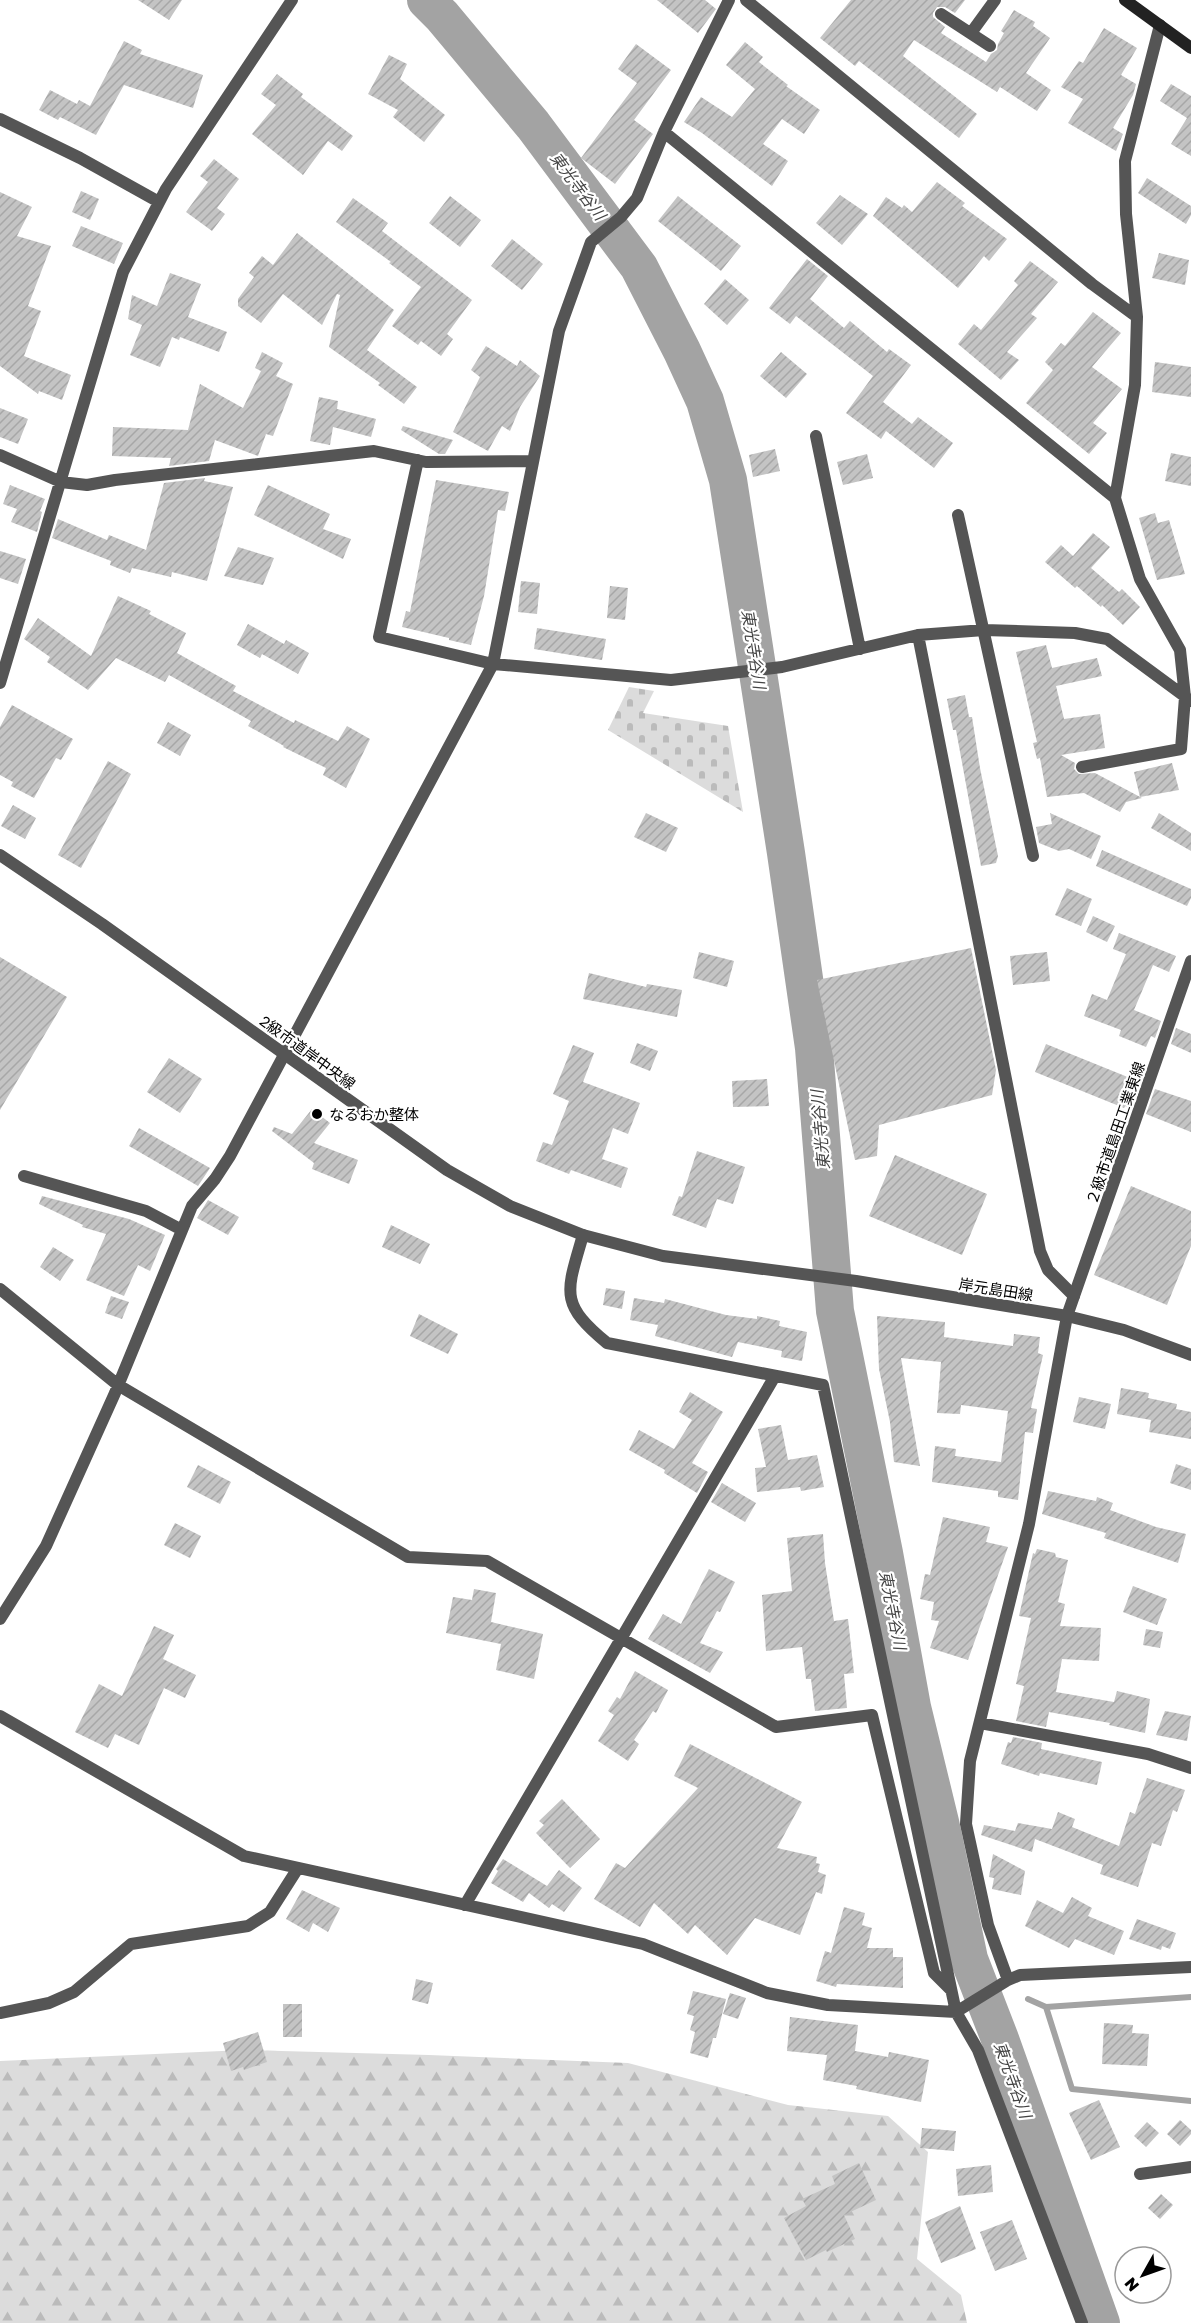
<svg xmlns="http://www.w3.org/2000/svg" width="1191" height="2323" font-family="'Golos Text','Noto Sans JP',sans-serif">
	<defs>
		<pattern id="forest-firs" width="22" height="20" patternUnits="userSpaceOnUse" patternTransform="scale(1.5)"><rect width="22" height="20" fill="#dcdcdc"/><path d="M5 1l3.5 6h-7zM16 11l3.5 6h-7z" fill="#bbb"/></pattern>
		<pattern id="cemetery-stones" width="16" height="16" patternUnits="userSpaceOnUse" patternTransform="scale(1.5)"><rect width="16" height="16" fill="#dcdcdc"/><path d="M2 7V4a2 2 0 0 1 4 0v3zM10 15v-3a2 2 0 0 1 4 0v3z" fill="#bbb"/></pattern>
		<pattern id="building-hatch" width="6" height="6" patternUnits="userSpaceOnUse" patternTransform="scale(1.5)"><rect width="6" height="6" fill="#c4c4c4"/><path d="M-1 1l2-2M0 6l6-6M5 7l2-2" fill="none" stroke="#a7a7a7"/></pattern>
	</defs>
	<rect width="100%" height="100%" fill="#fff"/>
	<path fill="url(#forest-firs)" d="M244,2050L429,2055L628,2063L788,2105L888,2116L928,2152L917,2259L961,2295L967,2323H0V2061Z"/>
	<path fill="url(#cemetery-stones)" d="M629,687L654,691L643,713L728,726L743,812L608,730Z"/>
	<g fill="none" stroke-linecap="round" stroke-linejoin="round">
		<path stroke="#a3a3a3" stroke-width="6" d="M974,1973L994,1983
			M1028,1999L1046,2007L1191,1997
			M1046,2007L1072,2089L1191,2101"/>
		<path stroke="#a3a3a3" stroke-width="38" d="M426,0L442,16L533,125L639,267L682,351L705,401L728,480L786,853L814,1048L835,1311L884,1553L912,1707L940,1822L969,1959L1000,2039L1101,2323"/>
	</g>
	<path fill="url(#building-hatch)" d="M138,0H182L169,20Z
		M657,0H705L716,9L698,33Z
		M851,0H965L955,13L945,7H937L933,13V17L945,27L941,33L986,62L991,54L997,50L998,44L1004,33L1001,31L1014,10L1035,22L1033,26L1050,38L1026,73L1051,90L1037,111L1000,87L997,92L914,40L903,56L977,114L959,138L859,61L855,66L820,38Z
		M1104,28L1137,48L1121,75L1136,84L1133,95L1113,128L1123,134L1116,151L1068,123L1083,99L1061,87L1079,61L1083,63Z
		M124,41L142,50L140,54L203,75L193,108L124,85L96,135L60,117L58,120L39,110L50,90L77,104L79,100L90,106Z
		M745,42L763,57L759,62L788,85L786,86L820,110L804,134L782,119L763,144L788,161L772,186L702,133L684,122L701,97L732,117L755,89L726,65Z
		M636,44L671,70L634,120L653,134L615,184L581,158L637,83L618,69Z
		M389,55L407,64L400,79L445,115L424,142L393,117L398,110L368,94Z
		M277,74L303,94L301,97L353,136L342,151L328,141L303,175L252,134L276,105L261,94Z
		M1171,84L1191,96V156L1171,144L1187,118L1160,101Z
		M214,159L239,179L217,208L225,214L212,231L186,212L208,182L200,176Z
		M1147,178L1191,206V215L1186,224L1138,193Z
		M937,182L965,203L962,206L1007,239L989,261L984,256L958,288L873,216L886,197L902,208L904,205L912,212Z
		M81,191L99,199L90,220L72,212Z
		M0,192L32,207L17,236L51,246L28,306L41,311L24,356L71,375L62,400L39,391L38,394L0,366Z
		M840,195L868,214L842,245L816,223Z
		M450,196L481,220L460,247L429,223Z
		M678,196L741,246L721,271L658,221Z
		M353,198L388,223L382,231L472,300L447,334L453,339L441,356L421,341L418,345L392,326L421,287L389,263L391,262L336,222Z
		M81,226L123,243L114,264L72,246Z
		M297,233L394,310L367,350L417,387L404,404L378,385L380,383L329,347L340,295L337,294L322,325L283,294L261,323L238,306V299L254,277L249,273L262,256L273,265Z
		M512,239L543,264L522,290L491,266Z
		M1159,253L1189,260L1185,285L1152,278Z
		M807,259L828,276L810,299L844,328L850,321L887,352L889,349L911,365L883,402L912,424L918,417L953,443L934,468L886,431L881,439L846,413L873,376L796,316L790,324L769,308Z
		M1030,261L1058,282L1031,314L1037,318L1007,352L1019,360L1001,380L958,344L974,324L981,330L1018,285L1014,281Z
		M170,273L201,284L188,317L227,332L219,352L180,337L179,340L172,337L160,367L130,355L142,325L128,319L132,295L157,306Z
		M725,279L749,300L727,325L704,304Z
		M1093,312L1121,333L1092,367L1122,389L1093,423L1107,433L1089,454L1026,403L1053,370L1045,362L1061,343L1065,346Z
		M486,346L517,366L520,360L540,376L520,407L510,431L502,426L488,451L453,432L480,377L471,370Z
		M262,352L283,363L276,376L293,384L273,436L266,434L258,456L215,440L209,461L169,466L171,458L112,456L113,427L188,430L200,384L243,408L261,371L255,368Z
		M781,352L807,374L786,398L760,376Z
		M1155,362L1191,367V397L1152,392Z
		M319,397L338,401L337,409L376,419L371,437L333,427L330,445L310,441Z
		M0,408L28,419L18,444L0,437Z
		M403,426L453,440L445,454H439L401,430Z
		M775,449L780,471L753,477L749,455Z
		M1171,453L1191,457V486L1165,481Z
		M867,454L873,478L843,485L837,462Z
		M205,478L204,481L233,487L207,581L172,572L171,577L132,568L130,573L110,565L111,561L52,538L58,519L107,540L109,535L146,550L164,483Z
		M436,480L509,492L505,511L498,510L484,596L471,645L449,640V638L402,627L406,611L410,612Z
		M10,485L45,499L40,511L42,512L37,532L11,522L17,509L3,504Z
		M268,485L330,514L323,529L351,539L343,559L254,515Z
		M1155,513L1158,523L1169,520L1185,574L1157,580L1139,518Z
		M1093,533L1110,547L1091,568L1119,592L1122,589L1140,607L1123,625L1102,605L1101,607L1077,586L1075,588L1045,562L1061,545L1073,556Z
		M238,547L274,558L263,585L224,576Z
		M0,551L26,559L18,584L0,578Z
		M521,581L540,583L537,614L518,612Z
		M610,586L628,588L625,620L607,618Z
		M118,596L151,611L149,614L186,633L177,653L236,686L233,691L294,723L295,720L338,741L347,726L370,739L346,788L323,775L326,768L283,747L284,746L248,726L251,721L169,675L165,682L116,658L88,690L47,662L50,657L24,639L38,618L91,656Z
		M248,624L284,644L286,640L309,653L298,674L262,654L260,658L237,645Z
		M537,628L606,639L602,660L534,649Z
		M1046,645L1052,668L1097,658L1102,676L1056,686L1064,719L1100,714L1105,748L1061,755L1075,763L1074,769L1079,774L1095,773L1142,798L1126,802L1120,812L1084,793L1047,797L1040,758L1037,759L1033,743L1037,742L1016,652Z
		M965,695L969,717H972L980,768L998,856L996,863L981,866L956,730H953L947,699Z
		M12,705L73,739L61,760L56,758L34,798L11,786L13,782L0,775V727Z
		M168,722L191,735L180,756L157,743Z
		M108,761L131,774L81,868L58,855Z
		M1172,763L1179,790L1140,797L1134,772Z
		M13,805L36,818L25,839L1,826Z
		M646,813L678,828L666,852L634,837Z
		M1050,813L1101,836L1091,859L1069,849L1059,851L1039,843L1036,827L1052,824Z
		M1159,813L1191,833V851L1151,828Z
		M1102,850L1191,889V898L1187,906L1096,866Z
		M1067,888L1092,899L1081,926L1055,915Z
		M1093,916L1115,926L1107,942L1086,932Z
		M1119,933L1176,956L1169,972L1153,965L1134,1010L1161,1021L1155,1038L1151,1036L1146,1047L1119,1036L1121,1030L1084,1016L1092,994L1107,1000L1126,954L1113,949Z
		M971,948L996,1070L992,1095L879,1125L877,1156L855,1160L817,980Z
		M699,952L734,961L727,987L693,978Z
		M1047,952L1050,981L1013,985L1010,956Z
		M0,957L67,997L0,1110Z
		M589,973L646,987L647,984L682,990L677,1017L583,999Z
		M1176,1028L1191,1034V1053L1171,1044Z
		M637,1043L658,1051L650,1071L630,1063Z
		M1046,1044L1140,1082L1131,1108L1125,1106L1124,1108L1035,1072Z
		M573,1045L594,1053L583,1082L640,1103L628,1134L613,1128L602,1159L628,1168L621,1188L571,1170L569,1174L536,1161L543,1142L552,1145L569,1101L553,1094Z
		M169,1058L202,1079L180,1113L147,1092Z
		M767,1079L769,1106L733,1107L732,1081Z
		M1155,1089L1191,1101V1132L1146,1114Z
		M312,1109L330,1123L314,1143L358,1160L349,1184L312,1169L314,1163L272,1131L274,1127L292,1134Z
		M139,1128L210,1168L198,1186L129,1146Z
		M697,1151L745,1167L733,1204L717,1199L706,1228L672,1215L679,1196L682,1197Z
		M895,1155L987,1194L962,1255L869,1216Z
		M1131,1186L1191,1211V1246L1167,1305L1094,1275Z
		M42,1196L129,1219L165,1235L150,1271L138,1265L124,1296L86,1280L106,1234L82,1227L83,1225L39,1204Z
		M208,1200L239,1217L228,1235L197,1218Z
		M391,1225L430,1244L420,1264L382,1247Z
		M53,1247L74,1260L60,1281L40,1267Z
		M606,1288L625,1291L622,1309L603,1305Z
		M111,1296L129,1302L122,1319L105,1313Z
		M634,1298L664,1303L665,1299L726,1315L757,1319V1316L780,1321L779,1326L807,1332L802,1361L781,1357L782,1351L738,1342L732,1357L655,1336L658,1325L630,1320Z
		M419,1314L458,1334L448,1354L410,1336Z
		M877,1316L945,1322L944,1337L1013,1346L1014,1334L1040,1337L1038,1353L1043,1355L1031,1408L1037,1409L1033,1433L1025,1432L1018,1500L998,1497V1491L932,1482L935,1446L956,1449L955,1456L1001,1462L1008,1411L961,1405L960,1414L937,1413L941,1362L901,1358L920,1466L894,1462L890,1422L879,1369Z
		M1121,1388L1149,1393L1148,1398L1177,1404L1176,1409L1191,1412V1439L1149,1432L1151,1420L1117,1414Z
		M690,1392L723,1412L692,1463L708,1472L697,1493L664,1473L665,1470L629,1450L639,1430L674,1449L692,1420L679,1412Z
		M1079,1397L1111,1404L1105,1429L1073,1422Z
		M781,1425L788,1460L817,1455L824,1487L801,1491L800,1487L757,1492L755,1468L766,1467L758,1429Z
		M1176,1464L1191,1469V1490L1170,1483Z
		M198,1465L231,1482L220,1504L187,1487Z
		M722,1483L756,1503L745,1522L711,1502Z
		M1048,1491L1096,1501L1097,1497L1113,1503L1110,1510L1156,1527L1186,1534L1178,1563L1104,1538L1106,1533L1042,1514Z
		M943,1517L990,1527L986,1542L1008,1547L968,1660L930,1648L939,1621L931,1620L934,1602L920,1599L925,1574L930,1575Z
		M175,1523L201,1536L190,1558L164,1545Z
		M823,1534L825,1563L834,1621L848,1619L854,1673L844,1674L847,1708L815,1711L811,1679H806L802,1647L766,1651L762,1595L792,1591L787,1538Z
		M1037,1549L1055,1553L1056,1557L1068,1560L1058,1602L1065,1604L1060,1626L1101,1628L1099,1661L1062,1659L1056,1692L1114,1702L1117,1691L1150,1699L1145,1733L1109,1725L1110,1723L1049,1712L1046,1727L1016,1721L1024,1686L1016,1684L1031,1618L1019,1616L1033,1553L1035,1554Z
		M709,1569L735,1582L720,1612L717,1611L700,1643L723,1652L710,1673L648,1639L663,1614L681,1624Z
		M1133,1586L1167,1599L1157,1625L1123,1612Z
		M474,1589L496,1593L491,1622L543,1634L534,1679L496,1670L501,1644L446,1633L453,1597L472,1600Z
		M154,1626L174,1635L163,1659L196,1675L185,1698L164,1688L139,1745L115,1734L108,1748L75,1732L99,1684L122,1696Z
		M1146,1629L1163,1632L1160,1648L1143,1645Z
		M635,1671L668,1690L656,1713L653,1711L634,1740L639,1744L628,1761L598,1741L614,1715L608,1711L617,1697L620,1699Z
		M1165,1711L1191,1716L1187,1741L1156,1735Z
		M1013,1737L1042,1743L1041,1749L1102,1762L1097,1785L1040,1773L1039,1776L1001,1764L1008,1742L1011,1743Z
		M690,1744L802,1802L777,1848L817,1857L816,1863L820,1864L818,1872L826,1875L822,1894L816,1892L800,1935L755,1918L727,1955L695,1925L688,1934L654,1903L640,1927L594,1899L616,1863L625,1868L698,1788L674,1776Z
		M1147,1778L1185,1790L1177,1812L1173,1810L1161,1846L1152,1843L1138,1887L1100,1874L1103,1865L1035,1839L1032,1852L981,1835L984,1825L1015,1831L1018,1823L1052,1829L1058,1812L1075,1819L1072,1827L1119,1846L1130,1812L1135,1814Z
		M562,1799L600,1839L570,1868L536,1833L544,1825L539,1821Z
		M993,1854L1025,1871L1021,1895L992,1889L994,1878L989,1877Z
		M503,1859L547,1886L559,1870L582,1888L564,1912L552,1904L549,1908L529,1893L523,1902L491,1883L498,1871L496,1869Z
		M302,1890L340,1908L328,1932L313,1923L309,1932L286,1919Z
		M1072,1897L1092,1908L1088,1916L1124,1931L1114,1955L1075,1939L1069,1948L1025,1926L1037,1900L1063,1913Z
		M844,1907L865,1913L862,1925L872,1928L867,1948H893V1957H903V1988L837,1984L836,1987L816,1981L825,1951L831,1953Z
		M1137,1919L1176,1933L1170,1949L1162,1946L1161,1950L1129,1939Z
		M416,1979L433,1983L428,2004L412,2000Z
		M693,1991L726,1999L716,2038H713L708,2058L690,2053L695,2032L690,2030L694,2016L687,2014Z
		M730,1993L746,1998L738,2019L723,2014Z
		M283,2004H302V2037H283Z
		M790,2017L858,2025L855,2051L888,2057L889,2052L929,2060L921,2102L856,2089L857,2086L823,2080L827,2055L787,2051Z
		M1104,2023L1133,2025L1132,2033L1149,2034L1147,2066L1102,2064Z
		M258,2032L267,2062L244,2070L243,2067L231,2071L223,2043Z
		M1099,2100L1120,2147L1091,2160L1069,2113Z
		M1180,2120L1191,2130V2134L1180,2146L1167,2134Z
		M1147,2122L1159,2133L1146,2147L1134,2136Z
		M922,2128L956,2131L954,2151L920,2148Z
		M859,2163L876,2200L844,2215L855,2239L827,2252L826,2250L806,2260L784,2218L806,2206L802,2199L835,2184L832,2176Z
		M991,2165L993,2192L958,2196L956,2169Z
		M1161,2194L1173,2205L1160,2219L1148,2208Z
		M960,2206L976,2249L941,2263L925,2222Z
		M1012,2220L1027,2259L995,2271L980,2232Z"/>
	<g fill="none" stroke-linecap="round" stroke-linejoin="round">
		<path stroke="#555" stroke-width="12" d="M746,0L1092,284L1137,317
			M941,14L990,46
			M971,33L995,0
			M0,119L80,158L159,202
			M664,132L1115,498
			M816,436L860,649
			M0,455L61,482L87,485L115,480L374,451L426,462L533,461
			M418,460L379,637L493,664L671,680L782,667L918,635L984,630L1075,633L1107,639L1191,701
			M958,515L1033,856
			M918,635L1040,1251L1048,1270L1074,1296
			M0,683L123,272L166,189L292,0
			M1082,767L1181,749L1185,697L1180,650L1140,579L1115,498L1135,385L1137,317L1126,214L1125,161L1160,25
			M24,1176L146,1211L182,1230
			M583,1235C567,1291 558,1303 607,1343L823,1385L956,2012L978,2050L1082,2323
			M0,1289L118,1385L408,1557L487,1561L776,1727L872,1715L934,1973L951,1990
			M0,1619L46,1546L115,1393L192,1206L215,1179L230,1156L493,664L559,331L591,242L621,217L637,198L664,132L729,0
			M0,1716L244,1856L643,1944L767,1993L828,2005L956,2012L1008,1980L1020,1975L1191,1967
			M980,1723L1148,1754L1191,1768
			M465,1905L775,1376
			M1008,1980L988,1925L966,1824L970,1761L1029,1524L1067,1316
			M0,2013L49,2003L74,1992L131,1944L248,1926L270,1912L298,1868
			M1140,2174L1191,2167"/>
		<path stroke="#555" stroke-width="12" d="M0,855L102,924L447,1170L510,1206L583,1235L663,1256L856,1281L1067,1316L1124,1330L1191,1355
			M1067,1316L1191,961"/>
		<path stroke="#222" stroke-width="12" d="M1125,0L1191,48"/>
	</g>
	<circle fill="#000" stroke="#fff" stroke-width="2" cx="317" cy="1114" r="6"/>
	<g text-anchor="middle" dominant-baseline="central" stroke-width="4.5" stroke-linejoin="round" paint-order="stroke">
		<g font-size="15" fill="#000" stroke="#fff">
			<text transform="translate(308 1052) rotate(36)">2級市道岸中央線</text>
			<text transform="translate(1115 1133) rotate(-71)">２級市道島田工業東線</text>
			<text transform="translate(996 1289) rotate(9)">岸元島田線</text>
		</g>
		<g font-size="15" fill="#000" stroke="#fff" text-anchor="start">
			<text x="329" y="1114">なるおか整体</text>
		</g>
		<g font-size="16" font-style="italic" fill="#444" stroke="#fff">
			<text transform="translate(578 186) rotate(53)">東光寺谷川</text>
			<text transform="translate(754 649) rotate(81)">東光寺谷川</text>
			<text transform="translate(820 1130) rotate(-95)">東光寺谷川</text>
			<text transform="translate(893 1610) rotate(79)">東光寺谷川</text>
			<text transform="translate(1013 2080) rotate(70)">東光寺谷川</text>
		</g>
	</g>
	<g transform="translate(1143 2275) rotate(230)"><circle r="28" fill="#ffffff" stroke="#999999" stroke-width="1.5"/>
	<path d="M0-4.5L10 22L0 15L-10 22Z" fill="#000000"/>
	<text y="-9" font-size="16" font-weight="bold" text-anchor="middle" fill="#000000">N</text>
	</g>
</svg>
